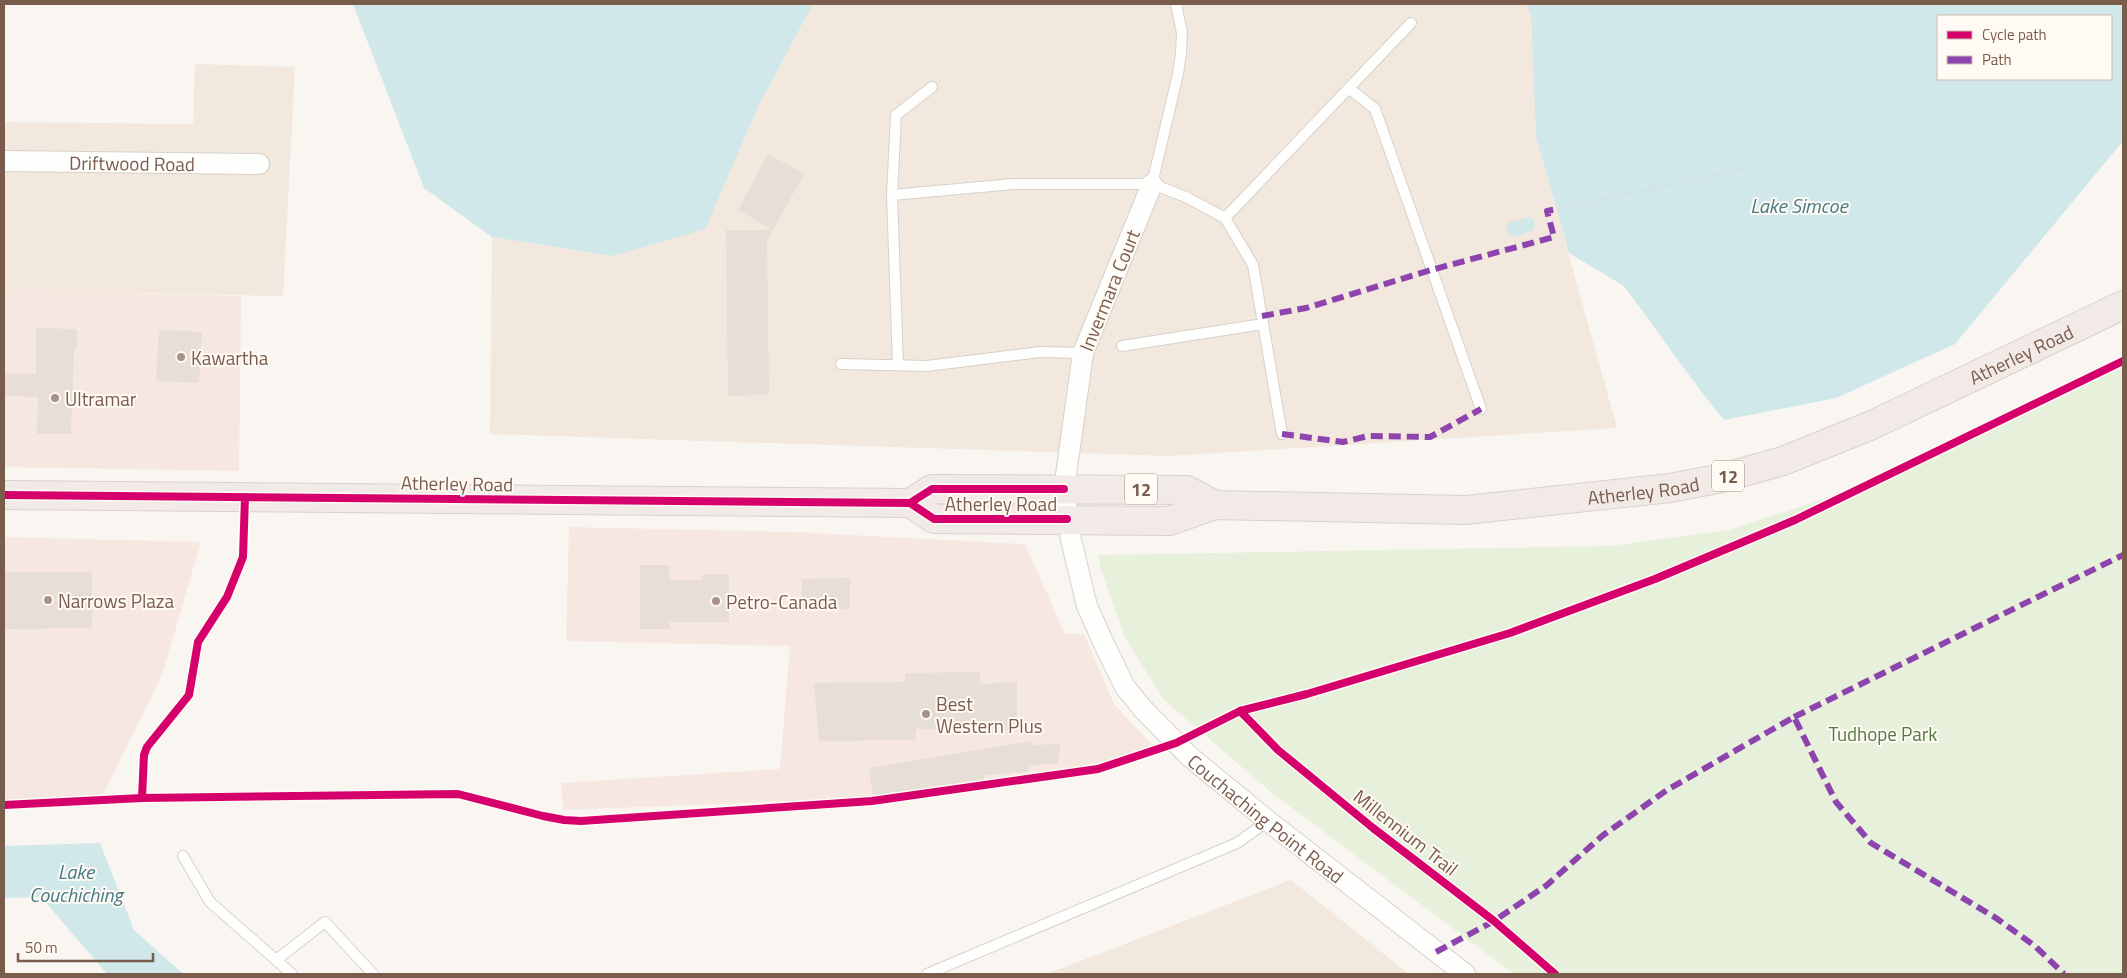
<svg xmlns="http://www.w3.org/2000/svg" width="2127" height="978" font-family="'Titillium Web',sans-serif">
	<rect width="100%" height="100%" fill="#f9f5f0"/>
	<path fill="#f2e8de" d="M813,4H1526L1531,14L1536,137L1617,428L1169,456L490,434L492,237L613,256L758,107Z
		M195,64L295,67L283,296L4,290V122L193,124Z
		M1291,880L1409,974H1047Z"/>
	<path fill="#f6e8e1" d="M4,290L241,296L239,471L4,467Z
		M569,527L793,532L1025,544L1065,634H1084L1114,704L1156,749L1106,766L874,798L563,810L561,783L780,769L790,646L566,641Z
		M4,537L201,542L162,675L103,795L4,800Z"/>
	<path fill="#e7f0db" d="M2123,360V974H1514L1272,793L1164,700L1125,638L1100,567L1099,555L1610,546L1728,530L1843,493Z"/>
	<path fill="#d0e8ea" fill-rule="evenodd" d="M353,4H813L758,107L705,229L613,256L492,237L424,188Z
		M1526,4H2123V141L1955,344L1836,398L1724,420L1700,390L1624,286L1569,253L1536,137L1531,15ZM1938,16H2111V79H1938Z
		M1529,217L1534,220L1535,225L1532,231L1513,237L1506,231L1508,223Z
		M100,843L134,930L183,974H107L41,897L4,898V846Z"/>
	<path fill="#e6ded7" d="M768,154L804,174L767,241L769,395L728,396L726,230H773L738,210Z
		M36,328L77,329V350L74,349L71,434H37L38,397L4,396V373L36,374Z
		M159,330L202,332L199,383L156,381Z
		M640,565H669V580H702L703,574H729V622H670V629H640Z
		M4,572H92V628L4,629Z
		M850,578V609L802,610V579Z
		M980,672V684L1017,682V731L916,729V740L819,741L814,683L905,682V673Z
		M1032,741V745L1060,744L1058,764L1028,765L1027,772L984,775V779L873,797L869,768Z"/>
	<g fill="none" stroke-linecap="round" stroke-linejoin="round">
		<defs>
			<path id="lane" d="M1350,89L1375,109L1481,409
				M1152,184L1178,74L1181,53L1182,33L1176,4
				M892,195L1013,184H1152L1186,197L1225,218L1253,265L1282,434
				M1225,218L1411,23
				M1122,346L1263,324
				M841,364L927,366L1040,352L1083,353
				M898,365L892,195L896,115L932,87
				M183,856L210,902L292,974
				M276,960L325,922L373,974
				M927,974L1237,843L1268,821"/>
			<g id="street">
				<path id="s1" d="M4,161L259,164"/>
				<path id="s2" d="M1152,184L1083,353L1064,489L1071,540L1087,606L1104,644L1125,687L1143,709L1189,756L1268,821L1465,974"/>
			</g>
			<g id="highway">
				<path id="s3" d="M4,495L910,503L934,519L1169,521L1215,505L1466,510L1670,488L1722,478L1783,461L1872,425L2123,305"/>
				<path d="M910,503L932,489L1187,490L1215,505"/>
			</g>
		</defs>
		<use href="#lane" stroke="#d7d1cb" stroke-width="12"/>
		<use href="#street" stroke="#d7d1cb" stroke-width="22"/>
		<use href="#highway" stroke="#dad1cc" stroke-width="30"/>
		<path stroke="#dcd5d0" stroke-width="3" stroke-dasharray="1 4" stroke-linecap="butt" d="M1557,209L1752,167"/>
		<use href="#lane" stroke="#fefefd" stroke-width="10"/>
		<use href="#street" stroke="#fefefd" stroke-width="20"/>
		<use href="#highway" stroke="#f2eae7" stroke-width="28"/>
		<path stroke="#8e44ad" stroke-width="6" stroke-dasharray="12 6" stroke-linecap="butt" d="M1262,316L1306,308L1431,270L1554,237L1547,211L1557,209
			M1282,434L1343,442L1368,436L1430,437L1481,409
			M1794,717L2123,555
			M1436,952L1494,921L1547,885L1602,836L1667,790L1794,717L1836,802L1871,843L1996,918L2035,946L2064,974"/>
		<defs>
			<path id="cycleway" d="M4,495L910,503L934,519H1067
				M910,503L932,489H1064
				M1240,711L1278,750L1373,828L1494,921L1555,974
				M142,798L144,755L147,747L189,695L198,642L227,597L243,557L245,497
				M4,805L142,798L458,794L543,816L564,820L581,821L872,801L1098,769L1176,743L1240,711L1307,694L1510,633L1655,579L1795,520L2123,361"/>
		</defs>
		<use href="#cycleway" stroke="#fffaf3" stroke-width="11"/>
		<use href="#cycleway" stroke="#d6006c" stroke-width="8"/>
	</g>
	<g fill="#a69286" stroke="#fffaf3" stroke-width="2">
		<circle cx="181" cy="357" r="5"/>
		<circle cx="55" cy="398" r="5"/>
		<circle cx="48" cy="600" r="5"/>
		<circle cx="716" cy="601" r="5"/>
		<circle cx="926" cy="714" r="5"/>
	</g>
	<g text-anchor="middle" dominant-baseline="central" stroke-width="4" stroke-linejoin="round" paint-order="stroke">
		<g fill="#fffaf3" stroke="#a28b7f" stroke-width="1">
			<rect x="1712" y="460.5" width="32" height="31" rx="4"/>
			<rect x="1125" y="473.5" width="32" height="31" rx="4"/>
		</g>
		<g font-size="18" font-weight="bold" fill="#7a5c4d">
			<text x="1728" y="476">12</text>
			<text x="1141" y="489">12</text>
		</g>
		<g font-size="19" fill="#7a5c4d" stroke="#fffaf3">
			<text stroke="none"><textPath href="#s1" startOffset="128">Driftwood Road</textPath></text>
			<text transform="translate(1109 290) rotate(-68)">Invermara Court</text>
			<text stroke="none"><textPath href="#s3" startOffset="2052">Atherley Road</textPath></text>
			<text transform="translate(457 483) rotate(1)">Atherley Road</text>
			<text stroke="none"><textPath href="#s3" startOffset="1648">Atherley Road</textPath></text>
			<text x="1001" y="503">Atherley Road</text>
			<text stroke="none"><textPath href="#s2" startOffset="722">Couchaching Point Road</textPath></text>
			<text transform="translate(1406 832) rotate(38)">Millennium Trail</text>
		</g>
		<g font-size="19" fill="#7a5c4d" stroke="#fffaf3" text-anchor="start">
			<text x="191" y="357">Kawartha</text>
			<text x="65" y="398">Ultramar</text>
			<text x="58" y="600">Narrows Plaza</text>
			<text x="726" y="601">Petro-Canada</text>
			<text x="936" y="703">Best<tspan x="936" dy="22">Western Plus</tspan></text>
		</g>
		<g font-size="19" fill="#537a41" stroke="#fffaf3">
			<text x="1883" y="733">Tudhope Park</text>
		</g>
		<g font-size="20" font-style="italic" fill="#437c86" stroke="#fffaf3">
			<text x="1799" y="205">Lake Simcoe</text>
			<text x="76" y="871">Lake<tspan x="76" dy="23">Couchiching</tspan></text>
		</g>
	</g>
	<rect width="2127" height="978" fill="none" stroke="#7a5c4d" stroke-width="10"/>
	<rect x="1937" y="15" width="175" height="65" fill="#fffaf3" stroke="#cabbb1"/>
	<rect x="1947" y="31" width="25" height="8" fill="#d6006c" stroke="#cabbb1"/>
	<text x="1982" y="40" font-size="15" fill="#7a5c4d">Cycle path</text>
	<rect x="1947" y="56" width="25" height="8" fill="#8e44ad" stroke="#cabbb1"/>
	<text x="1982" y="65" font-size="15" fill="#7a5c4d">Path</text>
	<path d="M18 953v8h135v-8" fill="none" stroke="#7a5c4d" stroke-width="2.5"/>
	<text x="25" y="953" font-size="15" fill="#7a5c4d" stroke="#fffaf3" stroke-width="4" paint-order="stroke">50 m</text>
</svg>
